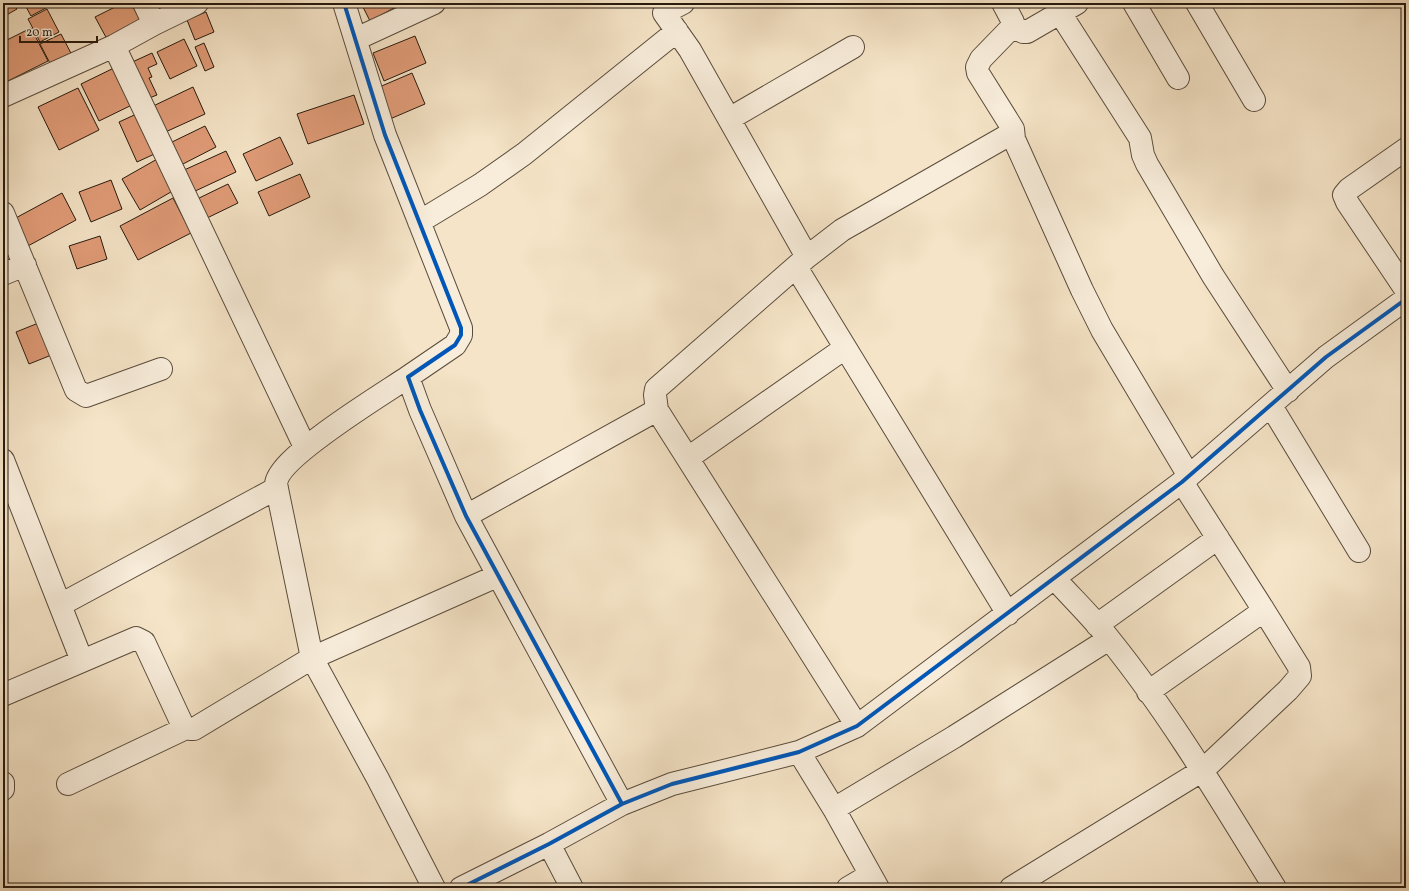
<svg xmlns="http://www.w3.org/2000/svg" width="1409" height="891" font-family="Vollkorn,serif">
	<rect width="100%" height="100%" fill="#f5e4c7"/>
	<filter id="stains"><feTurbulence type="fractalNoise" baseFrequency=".005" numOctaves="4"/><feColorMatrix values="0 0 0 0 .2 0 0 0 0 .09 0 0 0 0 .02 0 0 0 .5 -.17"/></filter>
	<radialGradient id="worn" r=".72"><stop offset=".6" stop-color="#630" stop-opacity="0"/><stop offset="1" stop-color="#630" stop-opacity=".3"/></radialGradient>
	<path fill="#e19c78" stroke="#271a0e" d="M3,3H14L17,9L3,17Z
		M24,3H55L31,16Z
		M123,3H131L142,24L108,41L95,17Z
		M149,3H178L155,14Z
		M361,3H403L370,21Z
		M47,9L59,32L40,42L28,19Z
		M206,12L214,32L195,40L187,20Z
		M31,28L48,61L4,83L3,42Z
		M61,34L74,59L53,69L40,44Z
		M415,36L426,63L384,81L373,53Z
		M184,39L197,66L170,79L157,52Z
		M204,43L214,67L205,71L195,47Z
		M152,53L157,64L148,68L152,77L149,78L157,95L144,100L128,64Z
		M118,66L136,103L99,121L81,84Z
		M412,73L425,104L390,119L377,88Z
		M193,87L205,114L161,134L149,108Z
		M78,88L99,130L59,150L38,107Z
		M354,95L364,124L308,144L297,114Z
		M143,111L161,151L137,162L119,122Z
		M205,126L216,147L181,165L170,143Z
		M280,137L293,164L256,181L243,154Z
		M226,151L236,172L191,193L182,171Z
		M159,158L176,189L140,210L122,179Z
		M300,174L310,197L269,216L258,192Z
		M111,180L122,209L91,222L79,192Z
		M228,184L238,203L205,219L195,200Z
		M62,193L76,220L26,247L12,220Z
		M173,198L191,233L138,260L120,226Z
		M100,236L107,259L77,269L69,246Z
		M41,322L54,354L29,364L16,332Z"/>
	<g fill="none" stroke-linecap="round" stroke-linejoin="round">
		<defs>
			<path id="minor" d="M144,3L154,24
				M344,3L385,135L461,328V335L455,345L408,377L420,410L466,516L622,804
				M683,3L664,13L690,50L807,257L656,389L655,395L657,410L857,726
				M1003,3L1013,22V26L981,59L977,67L978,73L1013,129L1014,139
				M1134,3L1178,78
				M1197,3L1254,100
				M1060,13L1140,138L1143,155L1147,164L1213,276L1288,391
				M1013,26L1023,32H1027L1077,3
				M356,39L434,3
				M114,46L305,447
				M3,96L114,46L154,24L197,3
				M729,119L853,47
				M1406,149L1349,189L1344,195L1347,202L1406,290
				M3,213L76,390L86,396L161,369
				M419,222L480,185L524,154L677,31
				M807,257L842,230L1005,137L1014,139L1082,290L1102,330L1189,476
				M796,267L1008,614
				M3,274L25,265
				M408,377C383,394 278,457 276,484L312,658L378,779L434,888
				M1271,406L1359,551
				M688,458L845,348
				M3,460L82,661
				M466,516L657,410
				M1055,579C1073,599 1093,618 1110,640C1172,717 1223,804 1275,888
				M60,605L277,488
				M1097,625L1218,538
				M1148,692L1259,614L1263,609L1182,482
				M3,695L136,638L144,642L183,726L190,729H194L312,658L497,576
				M799,752L834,809L878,888
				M3,783V789
				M68,784L186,728
				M834,809L954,737L1109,639
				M549,844L572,888
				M461,888L549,844L622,804L672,784L799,752L857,726L1182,482L1326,357L1406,299
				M848,888L870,875
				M1011,888L1203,770L1288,690L1300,676L1299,667L1263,609"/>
		</defs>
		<use href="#minor" stroke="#5a4c3c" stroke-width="24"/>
		<use href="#minor" stroke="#f8eddb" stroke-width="22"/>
		<defs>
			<path id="cycleway" d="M344,3L385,135L461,328V335L455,345L408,377L420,410L466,516L622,804
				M461,888L549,844L622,804L672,784L799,752L857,726L1182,482L1326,357L1406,299"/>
		</defs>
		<use href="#cycleway" stroke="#f8eddb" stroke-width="6"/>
		<use href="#cycleway" stroke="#0057b8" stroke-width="4"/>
	</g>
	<rect width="1409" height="891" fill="none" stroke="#f5e4c7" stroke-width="16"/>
	<rect x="4" y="4" width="1401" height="883" fill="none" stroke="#271a0e" stroke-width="2"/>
	<rect x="8" y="8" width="1393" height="875" fill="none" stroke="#271a0e"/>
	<path d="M20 36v6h77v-6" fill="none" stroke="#271a0e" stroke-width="2"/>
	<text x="26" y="36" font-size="12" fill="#271a0e" stroke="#f8eddb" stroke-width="3" paint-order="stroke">20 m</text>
	<rect width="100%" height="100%" filter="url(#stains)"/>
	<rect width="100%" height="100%" fill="url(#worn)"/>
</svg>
